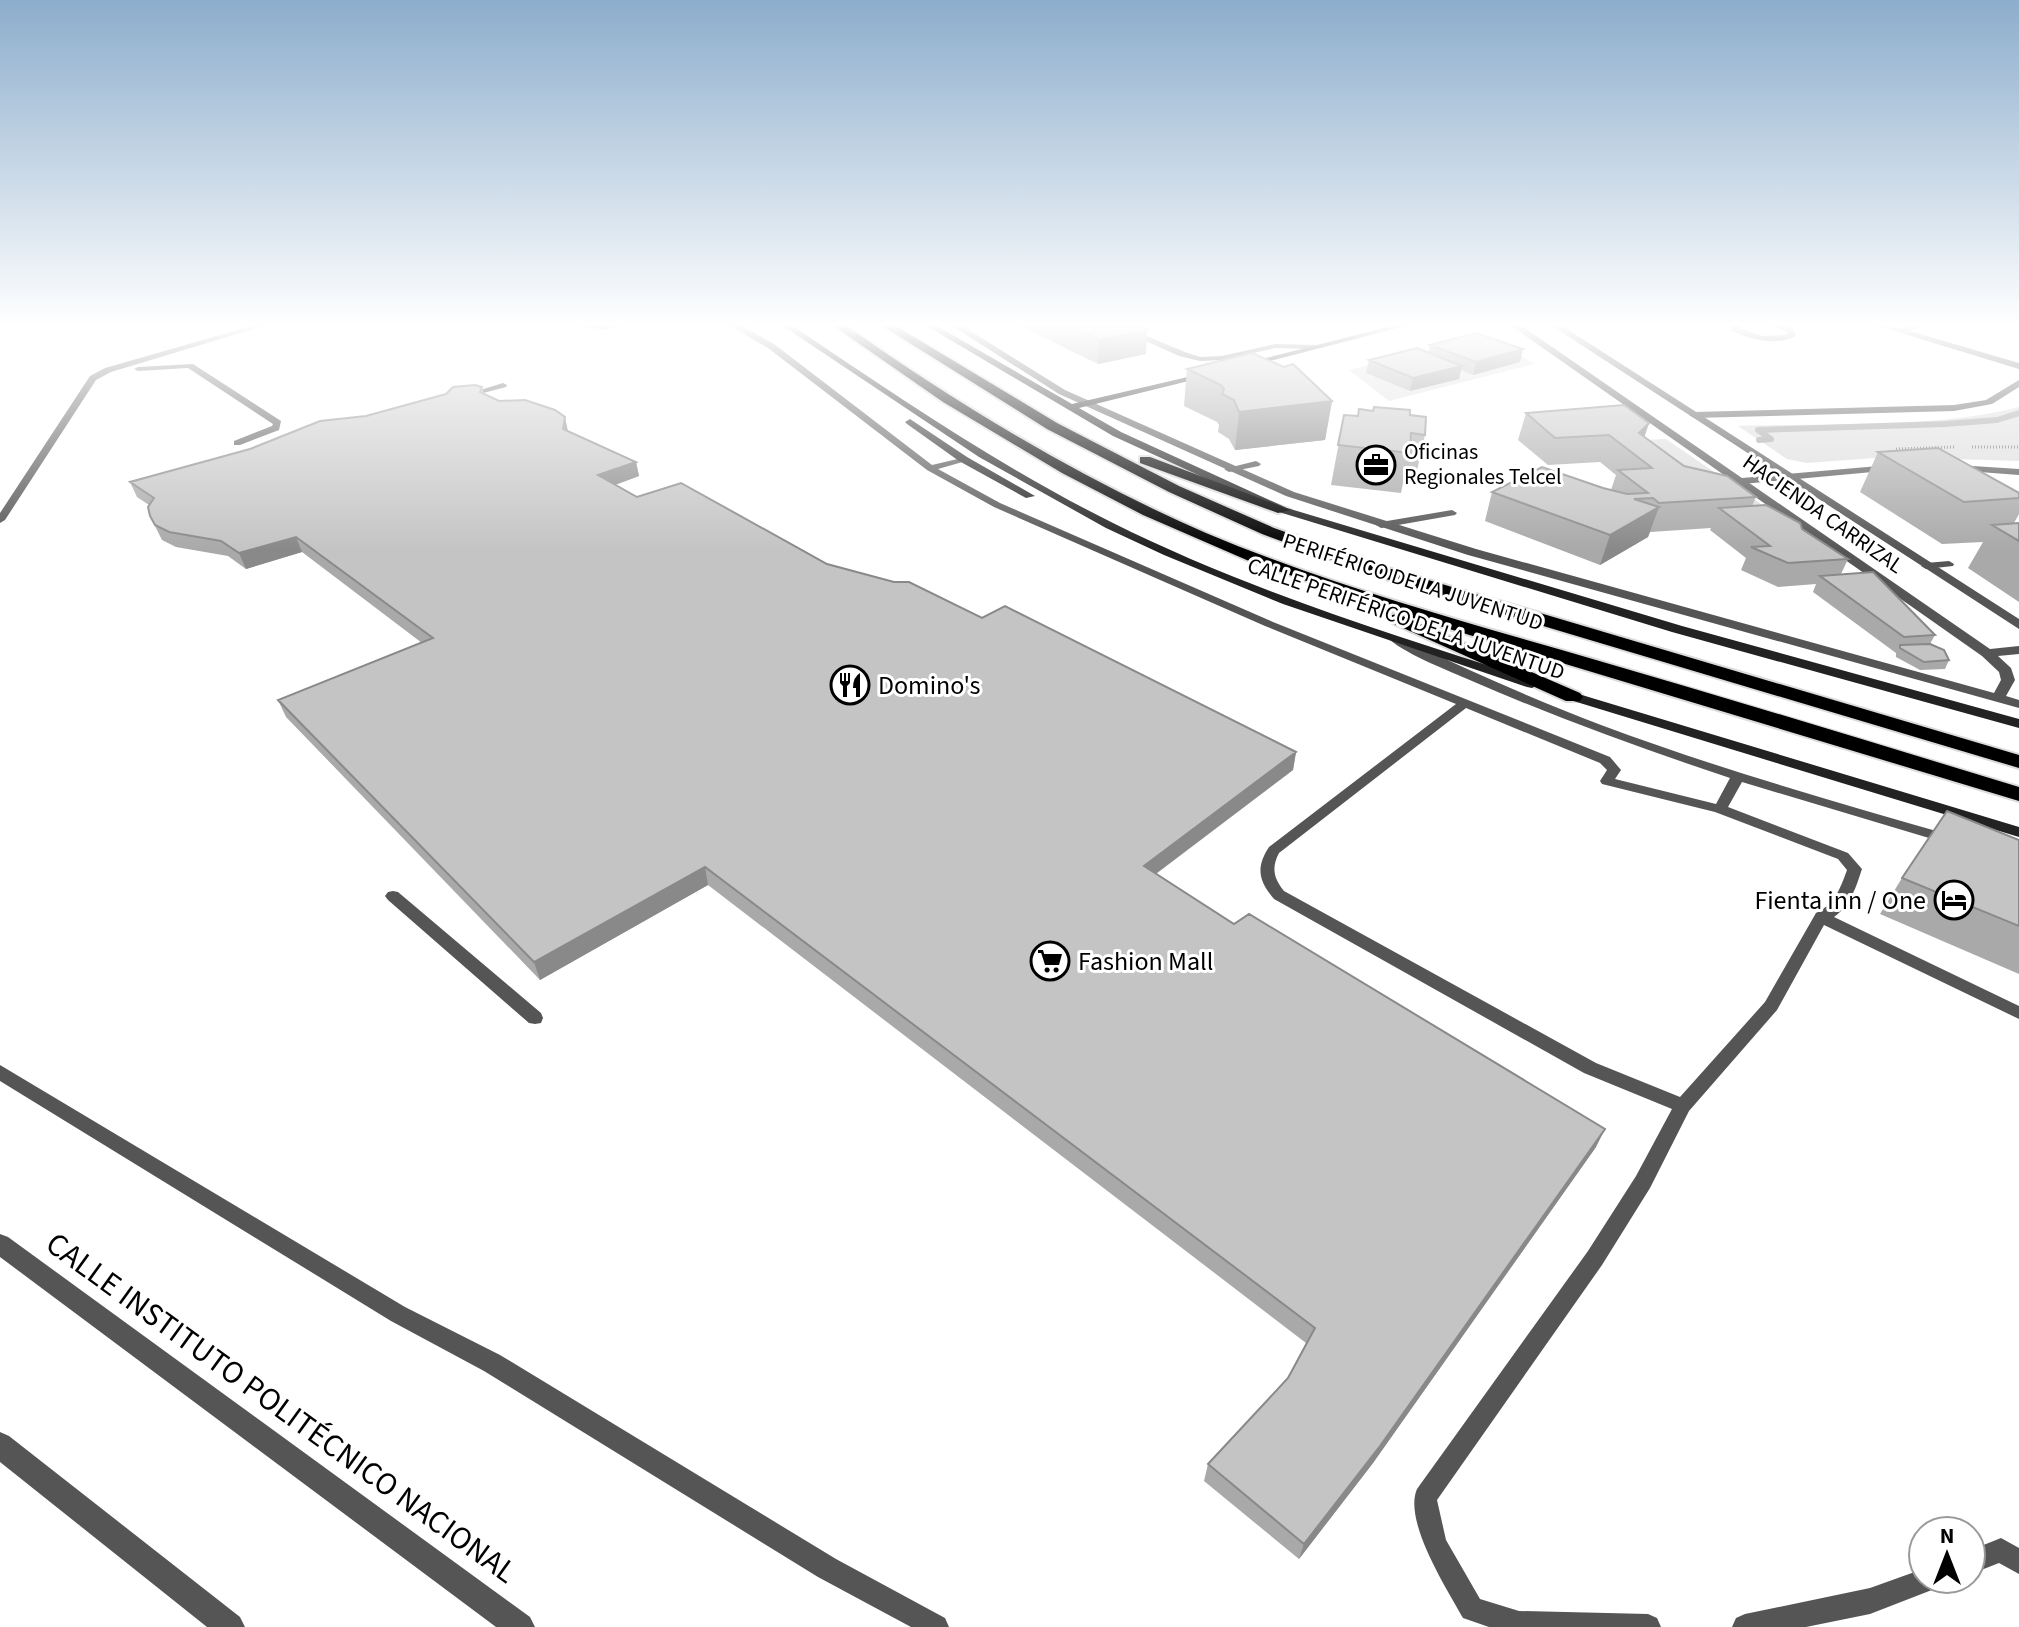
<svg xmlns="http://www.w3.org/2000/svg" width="2019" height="1627" font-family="'Source Sans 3',sans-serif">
	<rect width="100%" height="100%" fill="#fff"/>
	<path fill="#dcdcdc" d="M1479,338L1508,347L1534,364L1389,401L1349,370Z
		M2019,407V461L1889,457L1806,463L1787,459L1738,426C1824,423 1937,429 2019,407Z
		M1666,439L1774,513L1777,522L1641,440Z"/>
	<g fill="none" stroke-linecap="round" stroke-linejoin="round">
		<path stroke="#a3a3a3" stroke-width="6" d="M1759,440L1771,439L1758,430L1945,424L1997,420L2019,413"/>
		<defs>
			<path id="trunk" d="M828,322H841C956,403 1077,477 1206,533C1332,586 1465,622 1596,660C1737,701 1878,744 2019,787V801L1413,618L1249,561L1143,515L1062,473L943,402Z
				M876,322H889L1057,423L1179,486L1274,528L1388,568L2019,755V768L1376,576L1262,534L1169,492L1047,429Z
				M1140,457H1150L1291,510L1278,513L1140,463Z
				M1398,614L1580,693L1583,697L1580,701H1566L1392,623V615Z"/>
		</defs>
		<use href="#trunk" stroke="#dbdbdb" stroke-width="4"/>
		<path stroke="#777" stroke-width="3" stroke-dasharray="1 2" stroke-linecap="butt" d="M1972,447H2019
			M1896,449L1954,447"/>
		<path fill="#555" fill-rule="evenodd" d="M266,322H277L111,372L96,380L5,520L0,523V513L90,376L105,368Z
			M557,322L604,326L634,322L604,330Z
			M718,322L737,323L774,344L932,465L966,457V461L938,469L1000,503L1273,622L1610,757L1621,770L1615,779L1716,804L1730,778C1643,749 1557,718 1472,681C1449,671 1408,655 1390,640L1392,638H1400C1466,669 1532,699 1601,725C1716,768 1835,802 1954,836L1956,839L1949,844L1742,782L1728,807L1848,853L1862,869C1856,887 1851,905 1834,917L2019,1006V1019L1824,925L1777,1010L1689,1111L1650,1188L1602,1265L1437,1500L1446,1540L1480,1599L1519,1611L1648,1614L1657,1618L1661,1627H1489L1463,1618C1447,1589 1403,1521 1417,1489L1588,1251L1636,1176L1672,1109L1584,1073L1274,899C1258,880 1256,867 1269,847L1456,704L1265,626L994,507L927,470L768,348L732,327ZM1466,708L1600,763L1607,770L1600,781L1602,784L1715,812L1838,859L1847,870C1840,889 1835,904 1816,913L1765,1002L1680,1097L1596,1063L1284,891C1274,879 1271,868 1279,853Z
			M1104,322H1113L1185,352L1200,357L1222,356L1275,344L1315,345L1319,347L1315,349L1275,348L1222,360L1200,361L1179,356Z
			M193,364L281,421L279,430L240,445H234V441L272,426L273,424L188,368L138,371L134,369L138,367Z
			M503,383L507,385L506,387L468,397L464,395Z
			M1256,461L1261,464L1259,466L1229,472L1224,469Z
			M1452,510L1457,513L1455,515L1381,528L1376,525L1381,522Z
			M1949,561L1954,564L1953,566L1926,569L1921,566L1926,563Z
			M393,891L398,892L541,1013L543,1018L541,1023L535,1024L529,1023L388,900L385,896L388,892Z
			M0,1065L405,1307L500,1355L836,1559L945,1618L949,1627H911L818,1577L484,1371L391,1321L0,1081Z
			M2001,1538L2019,1548V1574L1999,1563L1971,1574V1550Z
			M1923,1569V1579H1940L1937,1588L1870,1614L1806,1627H1732L1736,1618L1745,1614L1870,1588Z"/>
		<path fill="#555" fill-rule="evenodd" d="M1735,322H1745L1739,328L1763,336L1787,335L1786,331L1759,322H1773L1792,327L1796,336C1777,346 1752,340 1732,331L1730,326Z
			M1865,322C1877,322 1893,330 1904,328C1913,326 1919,322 1929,322L1910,331L2019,363V369Z
			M2019,380V387L1992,404L1954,411L1694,418L1689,415L1694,412L1954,405L1986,400Z
			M1890,465L1894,466V470L1742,484L1737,481L1742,478Z
			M1957,465L2019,469V475L1953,470V466Z"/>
		<path fill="#555" fill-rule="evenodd" d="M946,322H956L1065,390L1294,492L1476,549L1994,693L2001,680L1999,672L1982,656L1506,322H1516L1990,649L2019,646V654L1998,656L2011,668L2015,680L2006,696L2019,700V708L1468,555L1286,496L1059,394Z
			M1546,322H1556L2019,619V629Z
			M0,1234L8,1237L530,1617L535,1627H496L0,1257Z
			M0,1432L9,1436L240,1617L245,1627H207L0,1462Z"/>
		<path fill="#222" fill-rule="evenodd" d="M777,322H787C892,393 997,465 1111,522C1247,590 1393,635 1537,681L1539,684L1532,688L1527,687L1283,604L1164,555L1106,528L979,457Z
			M920,322H930L1072,404L1209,372V376L1079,408L1121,432L1287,508L1682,626L2019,719V728L1672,632L1279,512L1113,436Z
			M1407,322H1421L1247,367L1243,364Z
			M910,419L967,457L1035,496L1026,498L959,461L907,424L905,422Z
			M1562,689L2019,827V837L1557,696L1555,693L1557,690Z"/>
		<use href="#trunk" fill="#000" fill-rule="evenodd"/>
	</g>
	<path fill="#a9a9a9" d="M989,322H1131L1146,354L1098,364L1014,323L997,326Z
		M1430,345L1520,362L1473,375L1461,370L1459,379L1410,391L1366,373L1369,360L1428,353Z
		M1187,369L1332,401L1325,440L1235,450L1229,439L1218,432L1219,425L1217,422L1184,406Z
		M482,387L484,394L636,462L639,476L615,485L637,497L982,618L1296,752L1293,770L1156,874L1234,924L1596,1147L1373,1463L1299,1559L1204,1481L1208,1464L1288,1378L1306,1343L708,885L540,980L286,717L278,700L422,643L302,552L246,569L228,556L176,547L162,540L150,516L149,505L137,497L130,482L366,416Z
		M1373,411L1410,415L1425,435L1416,475L1405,473L1401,493L1331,485L1344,415L1357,416Z
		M1526,413L1649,423L1644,437L1684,466L1756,497L1752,506L1802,529L1848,559L1841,574L1935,635L1930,644L1949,660L1945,669L1920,670L1896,657V653L1813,592L1816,584L1778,587L1741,570L1746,558L1710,530L1711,528L1650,532L1648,537L1600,565L1485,521L1492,492L1603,488L1611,490L1616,475L1600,462L1548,465L1518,440Z
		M1878,452L2019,493V514L2014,523H2019V602L1968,568L1983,542L1942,544L1860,492Z
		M2019,840V974L1880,914L1902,878Z"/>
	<path fill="#898989" d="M997,322H1014V323L997,326Z
		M1147,330L1146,354L1098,364L1099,340Z
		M1523,349L1520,362L1473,375L1476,362Z
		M1462,366L1459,379L1410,391L1413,378Z
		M1332,401L1325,440L1235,450L1239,412Z
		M565,417L568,431L566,443L563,429Z
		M1649,423L1640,450L1639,433Z
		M636,462L639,476L601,490L598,475Z
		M1659,507L1648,537L1600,565L1610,535Z
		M296,537L302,552L246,569L239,553Z
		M1296,752L1293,770L1142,884L1144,866Z
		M705,867L708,885L540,980L534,962Z
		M1605,1129L1596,1147L1373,1463L1299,1559L1304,1544Z"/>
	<path fill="#c4c4c4" stroke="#898989" stroke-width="2" d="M1061,322H1131L1147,330L1099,340Z
		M1476,333L1523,349L1476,362L1430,345Z
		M1417,348L1462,366L1413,378L1369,360Z
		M1252,353L1284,367L1293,364L1332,401L1239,412L1234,400L1222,394L1224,389L1221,385L1187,369Z
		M475,385L482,387L480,392L499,401L525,400L555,410L565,417L563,429L636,462L598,475L637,497L681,483L827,564L894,582H909L982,618L1005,606L1296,752L1144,866L1234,924L1249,914L1605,1129L1380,1446L1304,1544L1208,1464L1288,1378L1315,1328L705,867L534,962L278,700L433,638L296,537L239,553L221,541L169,532L155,525L150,516L148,507L154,498L130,482L250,449L320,421L366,416L446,394L453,387Z
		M1624,405L1649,423L1639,433L1684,466L1727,476L1756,497L1659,503L1653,498L1634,499L1659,507L1610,535L1492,492L1542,467L1603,488L1627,494L1648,493L1618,470L1652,468L1609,435L1555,438L1526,413Z
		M1374,407L1410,410V415L1426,417L1425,435L1411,433L1410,453L1338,445L1344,415L1358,416L1359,409L1373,411Z
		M1938,448L2019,493V498L1964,502L1878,452Z
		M1766,505L1800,523L1802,529L1848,559L1788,563L1751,547L1770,546L1719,508Z
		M2019,523V541L1992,525Z
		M1873,572L1935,635L1904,637L1820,576Z
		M1930,644L1944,650L1949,660L1924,662L1900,648V645Z
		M1947,811L2019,840V926L1902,878Z"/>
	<linearGradient id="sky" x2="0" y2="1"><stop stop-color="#8cadcc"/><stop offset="0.59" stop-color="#fff"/><stop offset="1" stop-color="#fff" stop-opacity="0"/></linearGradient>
	<rect width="2019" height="550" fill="url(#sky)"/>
	<defs>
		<symbol id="office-ring" viewBox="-11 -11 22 22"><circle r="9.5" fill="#fff" stroke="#000" stroke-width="1.5"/><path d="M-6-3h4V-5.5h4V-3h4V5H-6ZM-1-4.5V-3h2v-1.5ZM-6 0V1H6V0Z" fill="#000"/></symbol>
		<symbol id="restaurant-ring" viewBox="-11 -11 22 22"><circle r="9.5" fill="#fff" stroke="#000" stroke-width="1.5"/><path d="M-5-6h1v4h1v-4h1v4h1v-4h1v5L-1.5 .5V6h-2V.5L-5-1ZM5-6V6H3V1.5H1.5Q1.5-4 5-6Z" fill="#000"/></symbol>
		<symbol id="hotel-ring" viewBox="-11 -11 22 22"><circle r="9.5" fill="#fff" stroke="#000" stroke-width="1.5"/><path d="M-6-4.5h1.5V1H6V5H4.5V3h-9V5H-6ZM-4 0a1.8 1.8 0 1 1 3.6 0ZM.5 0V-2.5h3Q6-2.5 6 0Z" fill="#000"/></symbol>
		<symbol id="supermarket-ring" viewBox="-11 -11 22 22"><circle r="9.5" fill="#fff" stroke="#000" stroke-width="1.5"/><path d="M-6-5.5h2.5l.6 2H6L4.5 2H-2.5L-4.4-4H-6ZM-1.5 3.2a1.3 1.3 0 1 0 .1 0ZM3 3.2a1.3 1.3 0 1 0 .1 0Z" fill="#000"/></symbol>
	</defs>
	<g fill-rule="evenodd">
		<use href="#office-ring" x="1354" y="443" width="44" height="44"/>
		<use href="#restaurant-ring" x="828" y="663" width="44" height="44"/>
		<use href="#hotel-ring" x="1932" y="878" width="44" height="44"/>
		<use href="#supermarket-ring" x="1028" y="939" width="44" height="44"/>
	</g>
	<g text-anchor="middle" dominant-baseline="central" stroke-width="6" stroke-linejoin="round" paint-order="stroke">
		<g font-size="22" fill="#000" stroke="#fff" text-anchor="start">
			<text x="1404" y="452">Oficinas<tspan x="1404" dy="25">Regionales Telcel</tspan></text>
		</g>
		<g font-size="22" fill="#000" stroke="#fff">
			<text transform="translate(1823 514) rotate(35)">HACIENDA CARRIZAL</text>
			<text transform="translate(1413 582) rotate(18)">PERIFÉRICO DE LA JUVENTUD</text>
			<text transform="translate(1406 619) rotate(19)">CALLE PERIFÉRICO DE LA JUVENTUD</text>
		</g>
		<g font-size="26" fill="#000" stroke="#fff" text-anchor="start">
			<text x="878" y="685">Domino's</text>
			<text x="1926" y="900" text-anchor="end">Fienta inn / One</text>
			<text x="1078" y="961">Fashion Mall</text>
		</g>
		<g font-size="32" fill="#000" stroke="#fff">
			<text transform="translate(281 1408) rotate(36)">CALLE INSTITUTO POLITÉCNICO NACIONAL</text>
		</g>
	</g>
	<g transform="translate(1947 1555)"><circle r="38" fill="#ffffff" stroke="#999999" stroke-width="2"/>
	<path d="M0-6L14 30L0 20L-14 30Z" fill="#000000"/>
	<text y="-12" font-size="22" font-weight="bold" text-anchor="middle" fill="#000000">N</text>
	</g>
</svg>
